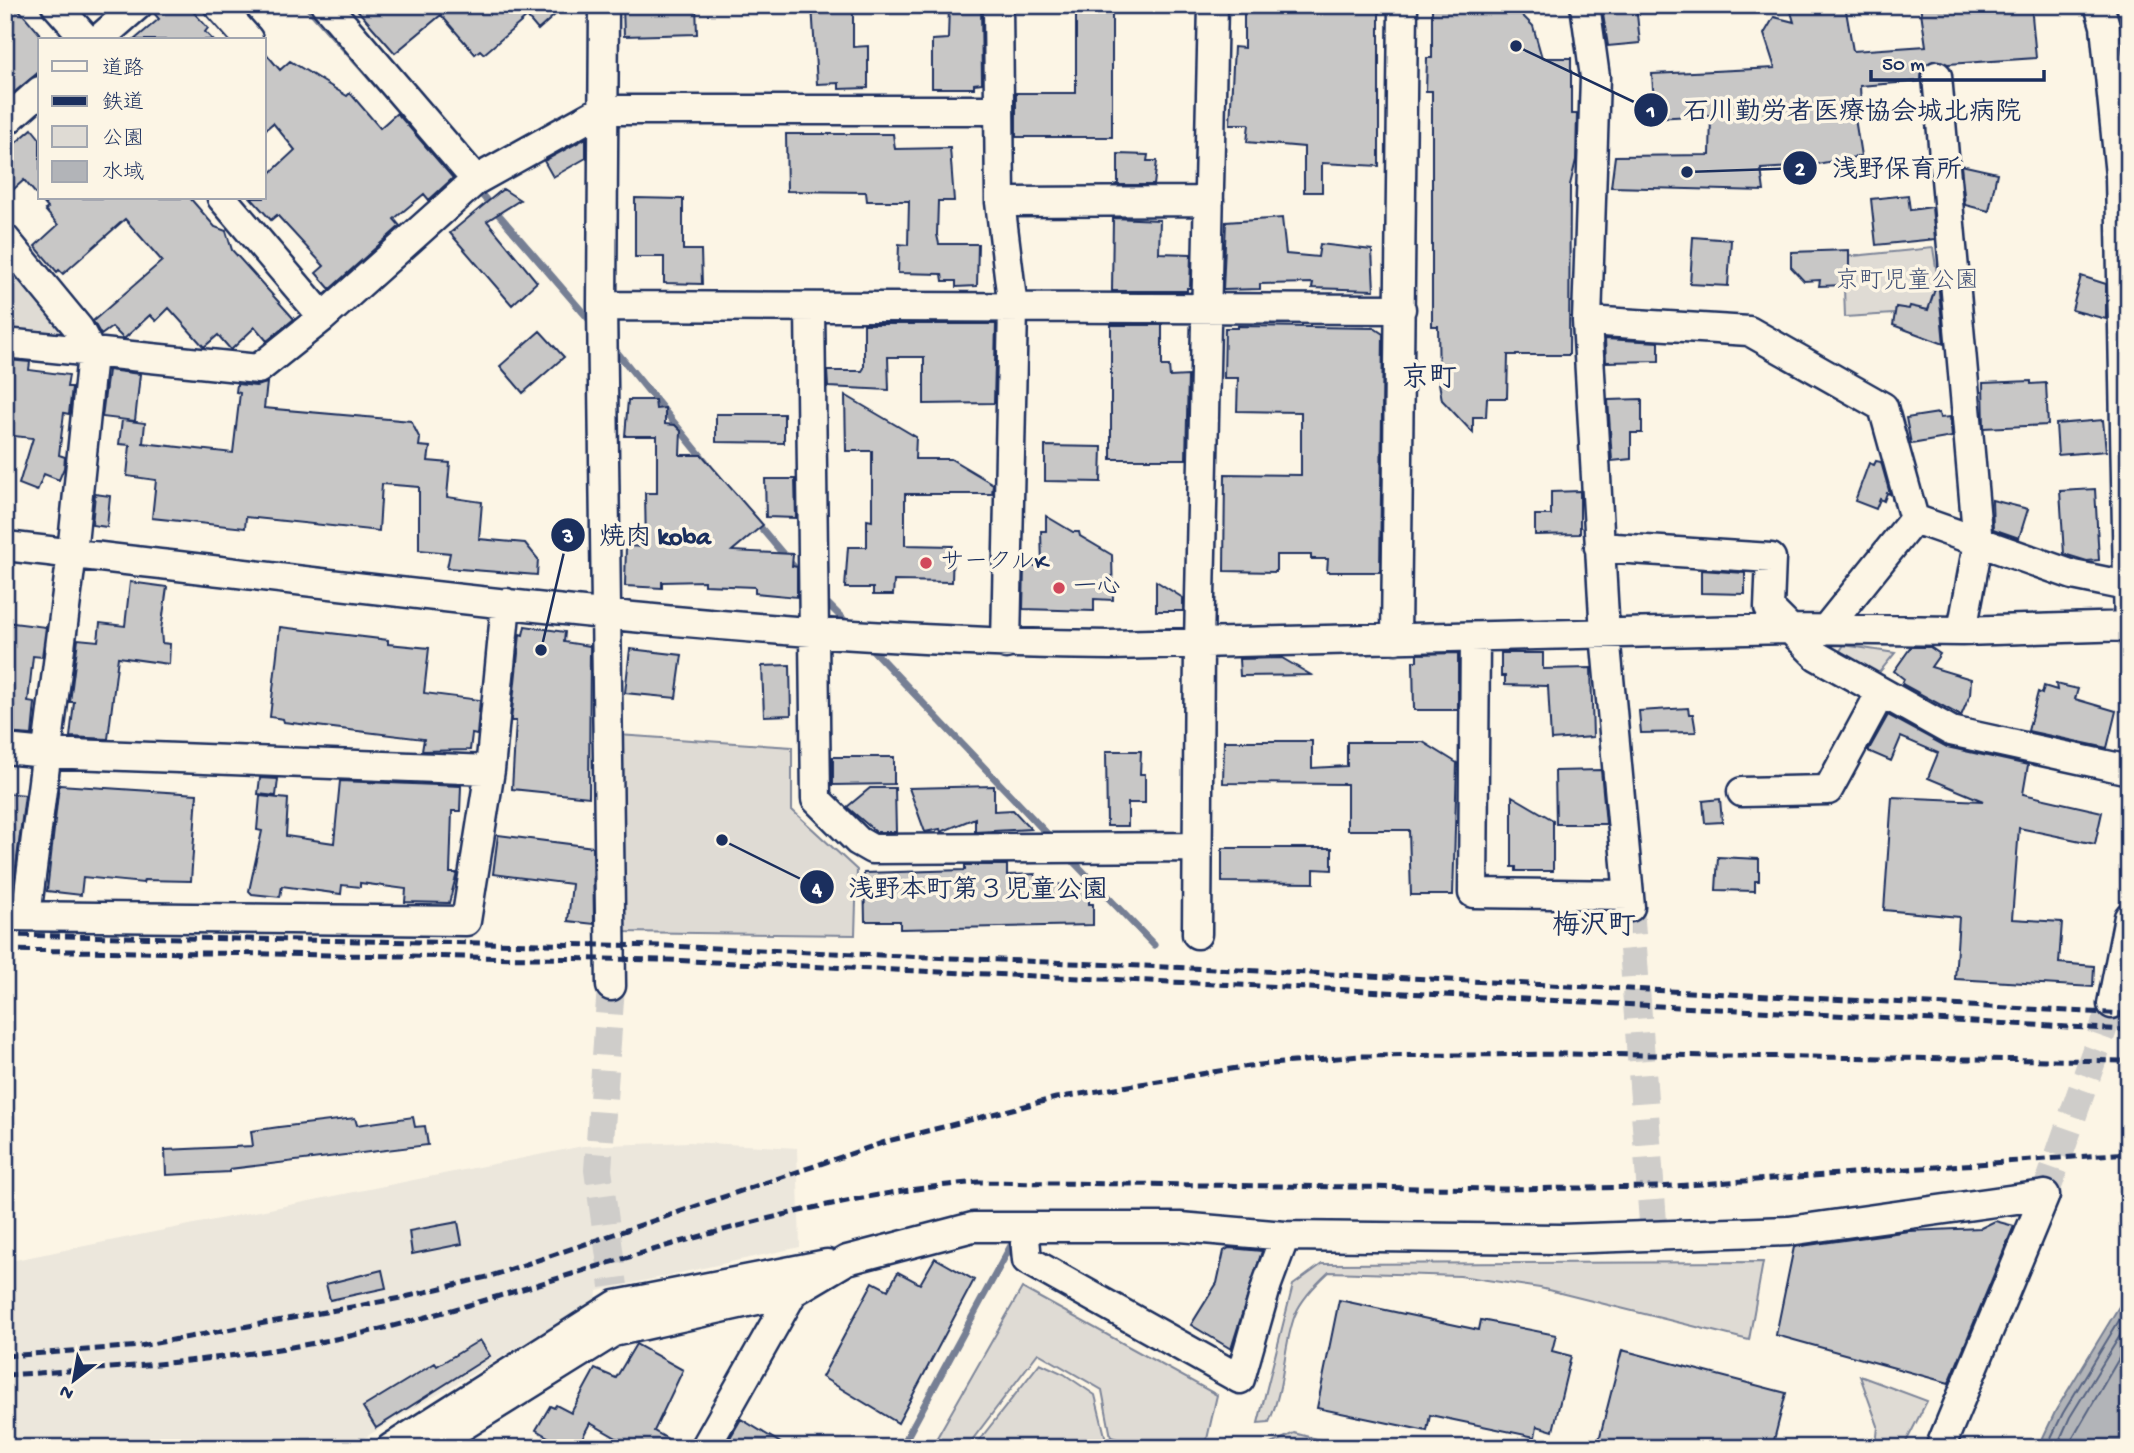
<svg xmlns="http://www.w3.org/2000/svg" width="2134" height="1453" font-family="'Gochi Hand','Klee One',sans-serif">
	<rect width="100%" height="100%" fill="#fcf5e5"/>
	<filter id="ink" filterUnits="userSpaceOnUse"><feTurbulence type="fractalNoise" baseFrequency=".0143" numOctaves="2"/><feDisplacementMap in="SourceGraphic" scale="14" xChannelSelector="R" yChannelSelector="G"/><feConvolveMatrix kernelMatrix="1 2 1 2 8 2 1 2 1" color-interpolation-filters="sRGB"/></filter>
	<g filter="url(#ink)">
		<path fill="#ece7dc" d="M689,1142L797,1148L800,1247L597,1291L596,1301L347,1448H5V1262L583,1146Z"/>
		<path fill="#dfdbd4" stroke="#7d8599" stroke-width="2" d="M1933,248L1943,311L1845,317L1843,257Z
			M5,260L66,333L59,342L5,335Z
			M1844,645L1895,653L1874,679L1837,655Z
			M618,735L792,747V810L857,870L855,935L620,932Z
			M1763,1262L1749,1340L1540,1288L1460,1276L1329,1272C1316,1284 1302,1298 1295,1315C1282,1349 1286,1384 1269,1422L1258,1423L1293,1285L1322,1264Z
			M1022,1288L1217,1395L1205,1448H1148L1111,1437L1102,1390L1038,1353L966,1448H931Z
			M1040,1363L1064,1374L1095,1395L1108,1448H973Z
			M1860,1376L1927,1401L1903,1448H1876L1878,1426Z
			M1294,1433L1351,1448H1262Z"/>
		<path fill="#b2b4b8" stroke="#767f94" stroke-width="2" d="M2129,1261V1448H2038L2056,1410L2123,1300Z"/>
		<g fill="none" stroke-linecap="round" stroke-linejoin="round">
			<path stroke="#576482" stroke-width="2" d="M2046,1448L2063,1413L2129,1304
				M2056,1448L2070,1417L2129,1321
				M2067,1448L2129,1341"/>
			<path stroke="#767f94" stroke-width="7" d="M306,5L401,112
				M475,187L593,324
				M612,346L706,462
				M756,522L805,580
				M823,599L849,625
				M867,644L1054,841
				M1069,857L1154,945
				M901,1448L1014,1240"/>
		</g>
		<path fill="#c8c7c6" stroke="#1b2f5e" stroke-width="2" d="M5,5H15L40,34V71L5,100Z
			M154,5H187L208,28L205,32L213,40H134L159,19L153,12Z
			M353,5H566L538,30L527,17L484,54L480,50L475,54L441,15L395,53Z
			M623,5H696L697,34L624,36Z
			M812,5L853,6V47L868,46V88L839,89V83L817,84Z
			M949,5H981L982,83L974,84V88H932V40L948,39Z
			M1076,5H1112V137H1016V93H1076Z
			M1244,5H1379V166L1322,163V192H1304V147L1247,142L1249,124H1230L1234,47L1244,48Z
			M1432,5H1510L1517,10L1533,26L1542,58H1571V114H1577L1576,160L1570,185L1569,355H1508L1507,398H1487L1486,417H1473V433L1442,400L1439,383L1438,326H1432V91H1426L1427,58H1432Z
			M1636,5L1640,43L1608,46L1602,8Z
			M1789,5H1845L1853,51L1926,46L1920,5H2031L2036,58L1948,64L1935,60L1922,68L1921,81L1860,86L1861,106H1853L1861,156L1806,166L1761,169L1764,191L1611,187L1615,156L1710,155L1711,115L1655,118L1652,74L1775,68L1764,34L1774,17L1794,22Z
			M2116,5H2129V61L2125,62Z
			M264,51L280,70L290,61L347,96L350,93L380,128L397,113L453,178L429,200L424,194L394,219L400,226L330,289L316,273L324,266L277,215L271,220L251,198H264V179L295,150L273,123L264,131Z
			M32,129L40,139V198H190L215,227L226,231L232,250L294,319L267,341L255,327L231,350L218,335L204,347L169,308L156,321L150,315L124,339L112,327L101,335L93,321L162,261L125,219L63,274L59,270L57,272L35,246L58,225L45,210L48,208L24,180L5,197V152Z
			M786,134H893L895,149L950,148L954,201H938L937,235L939,244H978L977,286L956,287V281H943L942,274L898,273L899,244L908,245L909,201H867L866,192L787,191Z
			M586,138V158L553,177L544,161Z
			M1118,154L1148,155L1147,161H1157L1154,185H1115L1118,183Z
			M1961,165L1997,173L1989,211L1965,205Z
			M503,189L520,200L487,221L537,282L512,305L450,233Z
			M1908,195L1910,210L1932,207L1935,239L1876,245L1871,199Z
			M635,198L683,199V250H701L702,284L664,283V257H635Z
			M1113,218L1160,220L1159,253L1191,254L1190,288H1187V291H1112Z
			M1282,218L1286,254L1318,257L1320,244L1372,250L1374,290L1312,288L1313,283L1260,284V289L1223,290L1226,222Z
			M1693,237L1731,240L1728,286L1690,284Z
			M1849,250V273H1844L1845,285L1819,286L1820,280L1804,281L1791,267V252Z
			M2081,276L2106,284V319L2072,310Z
			M1938,280L1944,344L1893,325L1896,307L1909,309L1910,306L1928,310Z
			M864,324H996L994,403L924,404V357H888L889,390L828,387L827,371H862L864,368Z
			M1111,325H1162V366H1169L1170,377L1188,376L1186,459H1111Z
			M1238,326L1374,328L1383,334L1380,572H1327L1328,559H1311V555H1276V572L1224,571L1225,474L1301,475V412L1237,411L1238,378H1224L1225,328H1238Z
			M540,331L564,357L523,393L500,366Z
			M1605,339L1659,342V361L1606,362Z
			M7,360L30,362L29,370L69,375L67,387H72L69,414L64,413L59,455L65,457L64,468L59,480L44,474L37,491L19,484L33,438L5,435Z
			M108,370L140,374L135,421L102,417Z
			M2031,381V384L2046,383L2048,425L1984,428L1983,383Z
			M267,383L264,408L411,421L420,439L419,446L430,447L428,461L450,463L447,497L482,502L479,539L525,543L538,559L537,575L447,568L450,553L419,550V487L382,484L379,531L246,517L245,528L152,518L156,480L127,476L130,445L119,444L122,420L145,423L143,443L233,453L240,393L236,392L237,384L256,386Z
			M845,395L916,437L915,459H951L993,484L992,494H905V545L953,546L952,582L894,581L893,595H873V588H845L848,547H867V520L872,521V451H846Z
			M1642,399V433H1631V459L1612,461L1608,400Z
			M628,400H655L656,409L665,408V424L675,425L681,431L680,455H702L763,525L732,551L793,554L792,566L797,567V597L755,593V587L704,585V581L662,582V588L625,586L626,546L646,547L645,493H657V436H625Z
			M1939,413L1940,418L1950,417L1952,437L1911,444L1906,418Z
			M716,414H784V443L716,442Z
			M2103,420L2106,451L2058,455L2056,424Z
			M1045,446L1102,447L1101,482L1045,481Z
			M1876,461L1881,462L1890,494L1887,493L1884,501L1880,499L1876,509L1855,501L1869,463L1874,465Z
			M765,479H795L796,518L766,517Z
			M2095,489L2099,560L2087,561L2064,554L2060,491Z
			M1580,491V534L1535,535V515H1551V492Z
			M95,494L110,496L107,527L92,525Z
			M1992,500L2028,509L2019,538L1993,529Z
			M1046,516L1073,532H1079L1080,536L1112,555L1113,600L1094,599V611L1023,609L1024,566H1042L1041,531H1046Z
			M1701,570L1745,573V594L1701,593Z
			M1156,581L1183,598V611H1156Z
			M130,582L167,587L161,630L162,643L170,644L169,664L118,657L108,739L70,737L74,702H70L78,639L98,641L100,623L125,626Z
			M5,622L46,627L42,657L33,656L28,702L35,703L32,735L5,733Z
			M525,626L565,632L564,642L590,646L589,797L512,789L516,721H511L520,634L523,635Z
			M280,627L388,640V644L429,648L424,693L480,700L477,735L472,734L470,750L422,751L424,739L284,722L283,719L270,717Z
			M1911,647H1930L1940,654L1931,667L1971,679L1970,695L1961,716L1902,684L1904,679L1894,671Z
			M630,649L682,655L676,698L625,693Z
			M1458,653V710H1414L1413,661H1417V654Z
			M1501,653H1543V669L1591,668L1593,737L1551,740L1548,686L1505,685V676H1501Z
			M1282,658L1311,675L1240,676L1239,659Z
			M790,665L791,715L764,716L762,666Z
			M2056,684L2078,689L2075,699L2116,711L2107,748L2028,731L2038,692L2042,694L2044,686L2057,690Z
			M1688,708L1689,714H1693L1696,732L1641,733L1639,711Z
			M1888,715L1947,747L2028,765L2023,794L2102,812L2095,844L2019,828L2012,919L2062,922L2059,963L2094,966L2093,987L1955,979L1959,917L1884,910L1892,797L1983,801L1928,778L1938,753L1901,737L1891,761L1868,751Z
			M1224,741H1312V768L1347,766V742H1423L1457,763L1453,895H1411L1409,830H1347V784L1223,783Z
			M1106,751H1141L1140,774H1145V803H1128V826H1107Z
			M833,757H894V784L833,785Z
			M1601,770L1606,824H1556L1555,771Z
			M260,778L278,779L276,796L258,794Z
			M340,781L461,786L460,811H452L450,873H457L449,903L405,902L406,889L360,883V887L342,885L341,894L282,886L280,897L252,894L249,891L262,831L257,830L260,796L288,799L286,836L334,843Z
			M59,785L197,794L191,881L144,880L143,883L83,877L81,895L47,891Z
			M994,786V811L1013,810L1031,829L975,832V818L941,832L940,829L925,832L909,788Z
			M870,788H895L896,832H876L847,807Z
			M5,793L25,795L14,882L5,881Z
			M1512,796L1553,820V871H1516V867H1512Z
			M1720,799L1722,822L1705,823L1703,801Z
			M498,835L593,847L594,924L568,921L572,884L493,874Z
			M1222,848H1332V870L1314,869V883L1222,882Z
			M1718,857L1759,859V881H1755V891L1716,890Z
			M965,865H1007V875L1035,874V885L1083,884L1084,890L1089,891V904H1093V925L900,929V921H865L864,873L965,870Z
			M413,1117L415,1127L425,1126L428,1145L230,1169V1172L166,1175L165,1150L253,1146L251,1131L279,1127L355,1118L357,1125Z
			M1995,1221L2014,1226L1949,1383L1776,1335L1794,1247L1909,1231L1981,1228Z
			M458,1222L462,1244L412,1254L409,1231Z
			M1229,1248L1262,1251L1231,1349L1191,1325L1217,1283L1224,1251Z
			M935,1258L974,1280L898,1423L822,1377L873,1282L888,1290L898,1272L920,1284Z
			M382,1270L386,1288L330,1300L326,1284Z
			M1339,1300L1479,1330L1481,1320L1556,1335L1552,1351L1571,1356L1553,1431L1537,1426L1535,1437L1430,1415L1427,1431L1317,1408Z
			M480,1340L490,1356L376,1428L363,1407L435,1363L437,1366Z
			M636,1344L683,1370L654,1431L684,1448H634L590,1423L577,1448H567L536,1430L550,1406L554,1408L556,1405L571,1413L595,1369L616,1378Z
			M1622,1350L1786,1393L1772,1448H1597Z
			M741,1419L789,1448H724Z"/>
		<g fill="none" stroke-linecap="round" stroke-linejoin="round">
			<path stroke="#cfcdca" stroke-width="28" stroke-dasharray="28 14" stroke-linecap="butt" d="M1630,907L1654,1236
				M611,986L598,1170L614,1286
				M2045,1195L2112,1004"/>
			<defs>
				<path id="minor" d="M56,5L87,40
					M218,5L248,39
					M326,5L476,180
					M604,5L602,306L611,986
					M998,5L1000,202L1013,308L1006,644
					M1585,5L1595,77L1587,321L1605,634L1630,907
					M2099,5L2105,26L2120,175L2129,631
					M98,40L138,5
					M1937,76L1978,544L1962,631
					M5,122L40,91
					M222,198L323,317
					M1000,202L1209,201
					M5,239L79,329L92,354L72,553L26,916
					M602,306L1401,309
					M810,307L816,799L858,841L872,849L1195,847
					M1587,321L1749,331L1883,407L1914,519L2073,575L2127,586
					M5,343L258,369L323,317L476,180L602,110H999
					M5,546C372,587 740,641 1110,645L1790,629L1962,631L2129,626
					M1599,547L1771,558L1769,608L1817,656L1951,731L2129,770
					M1825,630L1914,519
					M1475,637L1473,893L1629,895
					M1396,639L1403,5
					M5,749L46,753L490,770
					M1742,792L1828,790L1880,694
					M5,916L466,921L490,770L506,603
					M1197,934L1199,643L1213,5
					M2112,1004L2129,917
					M1024,1227L1027,1260L1240,1379L1267,1284L1285,1236
					M391,1448L616,1305L827,1264
					M427,1448L613,1332L793,1292L847,1260L973,1227H1180L1285,1236L1561,1239L1789,1231L2045,1195
					M705,1448L793,1292
					M1940,1448L2045,1195"/>
			</defs>
			<use href="#minor" stroke="#1b2f5e" stroke-width="33"/>
			<use href="#minor" stroke="#fcf5e5" stroke-width="28"/>
			<path stroke="#1b2f5e" stroke-width="5" stroke-dasharray="10 5" stroke-linecap="butt" d="M5,935L666,946L1309,973L2129,1014
				M5,950L667,960L1308,988L2129,1030
				M5,1356L140,1346L401,1298L491,1276L888,1141L1056,1098L1249,1066L1360,1056L1568,1054L2129,1061
				M5,1375C140,1367 278,1357 408,1322C597,1271 781,1199 978,1182L1502,1189L1660,1187L2129,1153"/>
		</g>
	</g>
	<g fill="#d1495b" stroke="#fcf5e5" stroke-width="2.5">
		<circle cx="926" cy="563" r="7"/>
		<circle cx="1059" cy="588" r="7"/>
	</g>
	<g text-anchor="middle" dominant-baseline="central" stroke-width="7" stroke-linejoin="round" paint-order="stroke">
		<g font-size="24" fill="#425176" stroke="#fcf5e5">
			<text x="1907" y="282">京町児童公園</text>
		</g>
		<g font-size="24" fill="#1b2f5e" stroke="#fcf5e5" text-anchor="start">
			<text x="940" y="563">サークルK</text>
			<text x="1073" y="588">一心</text>
		</g>
		<g font-size="28" font-weight="bold" fill="#1b2f5e" stroke="#fcf5e5">
			<text x="1429" y="379">京町</text>
			<text x="1594" y="927">梅沢町</text>
		</g>
	</g>
	<path fill="none" stroke="#1b2f5e" stroke-width="2.5" d="M1516 46L1651 110M1687 172L1800 168M541 650L568 535M722 840L817 887"/>
	<g fill="#1b2f5e" stroke="#fcf5e5" stroke-width="2.5">
		<circle cx="1516" cy="46" r="7"/>
		<circle cx="1687" cy="172" r="7"/>
		<circle cx="541" cy="650" r="7"/>
		<circle cx="722" cy="840" r="7"/>
		<circle cx="1651" cy="110" r="18"/>
		<circle cx="1800" cy="168" r="18"/>
		<circle cx="568" cy="535" r="18"/>
		<circle cx="817" cy="887" r="18"/>
	</g>
	<g font-size="21" text-anchor="middle" font-weight="bold" fill="#fff">
		<text x="1651" y="117">1</text>
		<text x="1800" y="175">2</text>
		<text x="568" y="542">3</text>
		<text x="817" y="895">4</text>
	</g>
	<g font-size="26" text-anchor="middle" font-weight="bold" fill="#1b2f5e" stroke="#fcf5e5" stroke-width="7" stroke-linejoin="round" paint-order="stroke">
		<text x="1852" y="119">石川勤労者医療協会城北病院</text>
		<text x="1897" y="177">浅野保育所</text>
		<text x="655" y="544">焼肉 koba</text>
		<text x="978" y="897">浅野本町第３児童公園</text>
	</g>
	<rect width="2134" height="1453" fill="none" stroke="#fcf5e5" stroke-width="28"/>
	<rect x="14" y="14" width="2106" height="1425" fill="none" stroke="#1b2f5e" stroke-width="2.5" filter="url(#ink)"/>
	<rect x="38" y="38" width="228" height="161" fill="#fcf5e5" stroke="#a2a6af" stroke-width="2"/>
	<rect x="52" y="61" width="35" height="10" fill="#fcf5e5" stroke="#a2a6af" stroke-width="2"/>
	<text x="102" y="74" font-size="21" fill="#1b2f5e">道路</text>
	<rect x="52" y="96" width="35" height="10" fill="#1b2f5e" stroke="#a2a6af" stroke-width="2"/>
	<text x="102" y="108" font-size="21" fill="#1b2f5e">鉄道</text>
	<rect x="52" y="126" width="35" height="21" fill="#dfdbd4" stroke="#a2a6af" stroke-width="2"/>
	<text x="102" y="144" font-size="21" fill="#1b2f5e">公園</text>
	<rect x="52" y="161" width="35" height="21" fill="#b2b4b8" stroke="#a2a6af" stroke-width="2"/>
	<text x="102" y="178" font-size="21" fill="#1b2f5e">水域</text>
	<g transform="translate(74 1380) rotate(211)" stroke="#fcf5e5" stroke-width="5" paint-order="stroke">
	<path d="M0-5L12 26L0 18L-12 26Z" fill="#1b2f5e"/>
	<text y="-10" font-size="19" font-weight="bold" text-anchor="middle" fill="#1b2f5e">N</text>
	</g>
	<path d="M1871 70v10h173v-10" fill="none" stroke="#1b2f5e" stroke-width="3.5"/>
	<text x="1882" y="70" font-size="21" fill="#1b2f5e" stroke="#fcf5e5" stroke-width="5" paint-order="stroke">50 m</text>
</svg>
